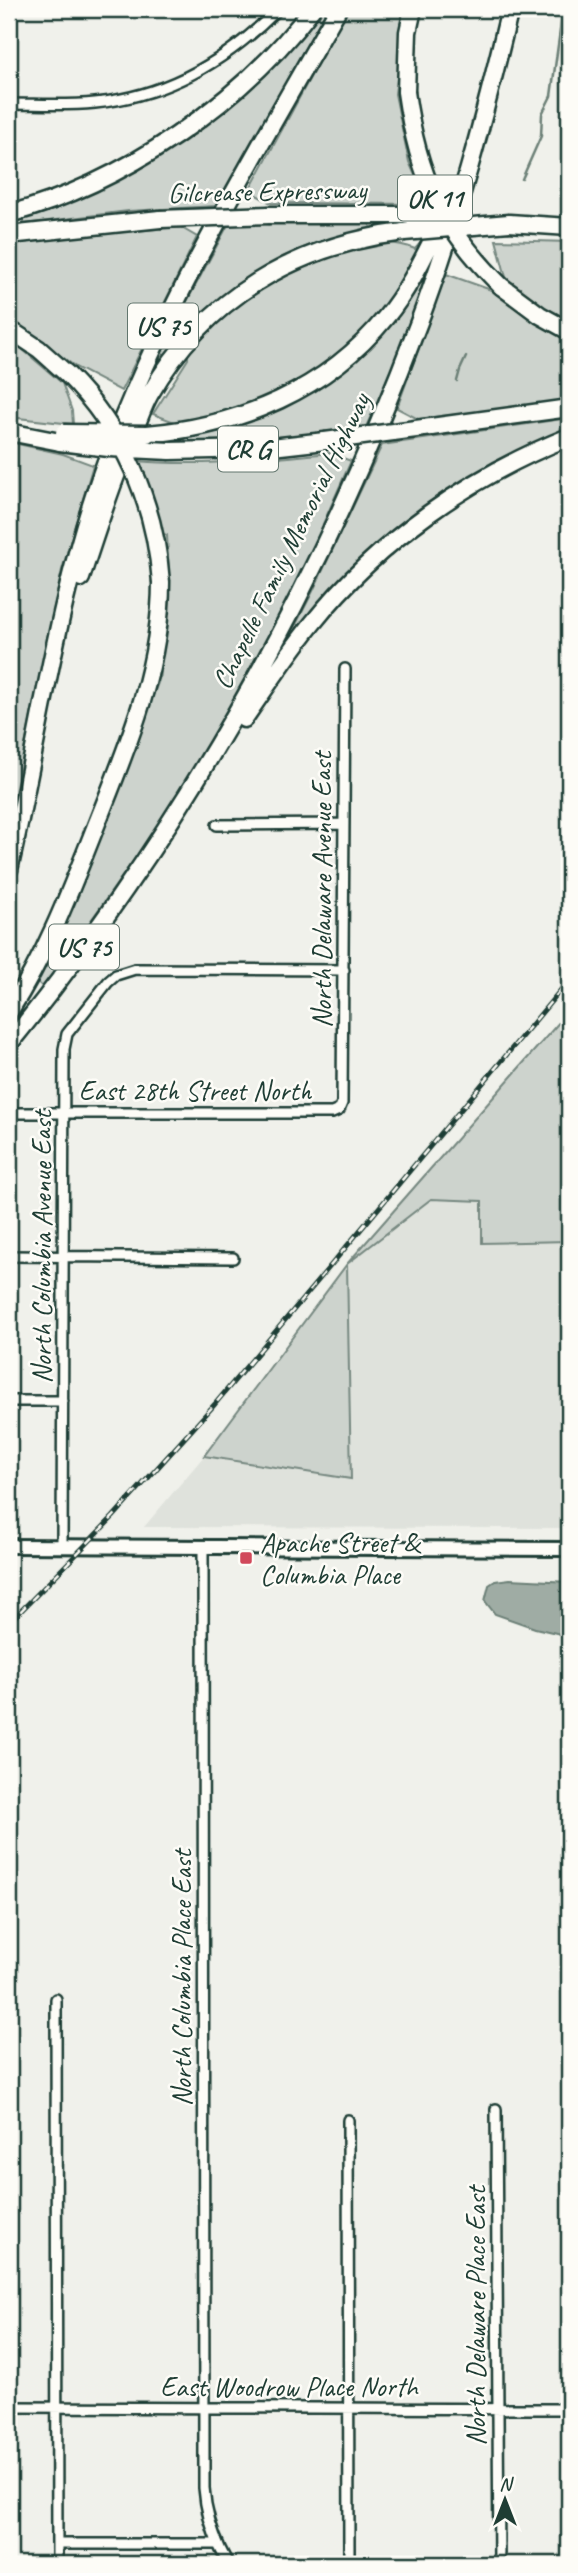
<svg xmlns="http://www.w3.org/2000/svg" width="578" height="2573" font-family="Caveat,sans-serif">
	<rect width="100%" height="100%" fill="#f0f1eb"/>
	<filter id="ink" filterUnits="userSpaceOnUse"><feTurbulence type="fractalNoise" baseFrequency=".0143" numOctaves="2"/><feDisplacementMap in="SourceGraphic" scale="14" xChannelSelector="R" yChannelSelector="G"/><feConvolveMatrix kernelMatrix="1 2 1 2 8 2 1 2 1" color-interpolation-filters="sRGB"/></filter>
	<g filter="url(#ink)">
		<path fill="#dfe2dc" d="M431,1199L482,1201V1243L569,1241V1528L144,1527L204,1456L351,1478L347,1264Z"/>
		<path fill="#cdd3cd" stroke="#768880" stroke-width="2" d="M317,9H327L216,206L128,211L24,224L22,216L174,143Z
			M347,9H406L395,94L409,162L428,204L271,203L249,191Z
			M229,223H369L371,228C347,235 321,240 298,250C246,273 177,326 153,378L148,374Z
			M180,227L197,237L121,391L77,368L25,329L9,321V242Z
			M496,240L569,242V323L548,312L507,281Z
			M422,241H425L386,305L363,335L320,371L250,408L177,423L153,414L188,359V353C203,338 218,321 235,307C274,275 365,227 415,249Z
			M424,268L429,271L394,363L366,427L280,438L185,442V438L226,430L225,428L246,422L282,407L318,387Z
			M446,274L494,291L537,322L569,339V401L418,419L397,408Z
			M9,338L62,383L72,411L73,424L9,417Z
			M569,418V433L471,480L293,642L289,638L313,591L382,445Z
			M9,442L63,454L93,465L62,570L9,821Z
			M330,453L351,461L323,524L327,526L270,637L172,806L43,988L36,980L49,958L72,908L159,680L170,598L167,535L163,534L151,491L138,461C202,467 266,459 330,453Z
			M569,1011V1241L482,1243V1201L431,1199L347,1264L351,1479L204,1456L347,1264Z"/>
		<path fill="#9faca4" stroke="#6c8077" stroke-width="2" d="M510,1579L569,1582V1636L535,1628L495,1614L485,1601L489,1585L495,1581Z"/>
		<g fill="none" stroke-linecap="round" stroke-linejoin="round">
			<path stroke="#6c8077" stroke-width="2.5" d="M522,179L541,136L542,114L551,96L562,16L568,11
				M457,381L460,370L466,357"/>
			<defs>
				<path id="street" d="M9,104C37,104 66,106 95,103C167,96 228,60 278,9
					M217,825L344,824
					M9,1113H332L339,1110L342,1103L345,669
					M9,1256L233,1258
					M9,1401H63
					M62,1546L64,1049L67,1034L108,982L116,975L135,969L344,970
					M203,1546L204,2488C206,2516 214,2539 228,2564
					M56,1999L57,2564
					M496,2109L499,2564
					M348,2120L349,2564
					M9,2407L569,2409
					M58,2544H216"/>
				<path id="secondary" d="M9,1546L569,1549"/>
				<path id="highway" d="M406,92L408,32L413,9
					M9,214C122,184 241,103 312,9
					M269,215H404
					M509,223L569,227
					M9,235L160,219
					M501,286L540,315L569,331
					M9,329L39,349L67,374
					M431,427L569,408
					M9,432L60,442
					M147,434C240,426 327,390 386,317C410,288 426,252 443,219
					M170,451L254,449L325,441
					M81,578C97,529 113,480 133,433C139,420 143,406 150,394C205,298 296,245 404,232
					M244,719C266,687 288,654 312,624C379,540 471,476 569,437
					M9,870C40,735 57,595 105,464C164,304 254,157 338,9
					M9,1012C47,953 71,889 97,823C128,745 161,668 161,582
					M9,1044C185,828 321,583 419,322C457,221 485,114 510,9"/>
			</defs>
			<use href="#street" stroke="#1f3d34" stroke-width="14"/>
			<use href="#secondary" stroke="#1f3d34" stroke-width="18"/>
			<use href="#highway" stroke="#1f3d34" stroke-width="21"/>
			<use href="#street" stroke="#fdfcf7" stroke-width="9"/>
			<use href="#secondary" stroke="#fdfcf7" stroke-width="12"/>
			<use href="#highway" stroke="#fdfcf7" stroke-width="16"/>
			<defs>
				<path id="rail" d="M9,1623L113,1517L215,1404L569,980"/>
			</defs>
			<use href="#rail" stroke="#1f3d34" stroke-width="5"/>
			<use href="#rail" stroke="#fdfcf7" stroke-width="2.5" stroke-dasharray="8" stroke-linecap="butt"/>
			<defs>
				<path id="highway-bridge" d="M406,92C418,177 440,225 501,286
					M404,215L451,219
					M160,219L269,215
					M404,232L509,223
					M67,374C123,430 155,502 161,582
					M64,433L147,434
					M325,441L431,427
					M60,442L109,448L170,451"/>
			</defs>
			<use href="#highway-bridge" stroke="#1f3d34" stroke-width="21" stroke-linecap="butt"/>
			<use href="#highway-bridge" stroke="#fdfcf7" stroke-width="16"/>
		</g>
	</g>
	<rect fill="#d1495b" stroke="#fdfcf7" stroke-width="2.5" x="239" y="1551" width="14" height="14" rx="3.5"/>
	<g text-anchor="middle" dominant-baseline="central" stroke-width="5" stroke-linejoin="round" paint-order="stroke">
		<g fill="#fdfcf7" stroke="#62766e" stroke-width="2">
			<rect x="398" y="175.5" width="74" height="45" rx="5"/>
			<rect x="128" y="303.5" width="70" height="45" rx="5"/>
			<rect x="218" y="426.5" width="60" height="45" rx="5"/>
			<rect x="49" y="924.5" width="70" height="45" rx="5"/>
		</g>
		<g font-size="26" font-weight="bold" fill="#1f3d34">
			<text x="435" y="198">OK 11</text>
			<text x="163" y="326">US 75</text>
			<text x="248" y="449">CR G</text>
			<text x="84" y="947">US 75</text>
		</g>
		<g font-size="28" fill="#1f3d34" stroke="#fdfcf7">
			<text transform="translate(267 191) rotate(-1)">Gilcrease Expressway</text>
			<text transform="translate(291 541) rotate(-64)">Chapelle Family Memorial Highway</text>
			<text transform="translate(321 890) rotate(-90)">North Delaware Avenue East</text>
			<text x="195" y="1090">East 28th Street North</text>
			<text transform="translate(41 1247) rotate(-90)">North Columbia Avenue East</text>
			<text transform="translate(181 1978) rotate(-90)">North Columbia Place East</text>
			<text transform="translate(475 2316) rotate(-90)">North Delaware Place East</text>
			<text x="289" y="2386">East Woodrow Place North</text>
		</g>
		<g font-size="28" fill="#1f3d34" stroke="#fdfcf7" text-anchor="start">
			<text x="260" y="1542">Apache Street &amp;<tspan x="260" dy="32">Columbia Place</tspan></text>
		</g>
	</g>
	<rect width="578" height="2573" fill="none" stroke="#fdfcf7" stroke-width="35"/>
	<rect x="18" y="18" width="543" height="2538" fill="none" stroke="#1f3d34" stroke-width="2.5" filter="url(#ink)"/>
	<g transform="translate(505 2500)" stroke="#fdfcf7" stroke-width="5" paint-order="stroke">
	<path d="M0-5L12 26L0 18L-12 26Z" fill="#1f3d34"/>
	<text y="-10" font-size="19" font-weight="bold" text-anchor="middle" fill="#1f3d34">N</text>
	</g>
</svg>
